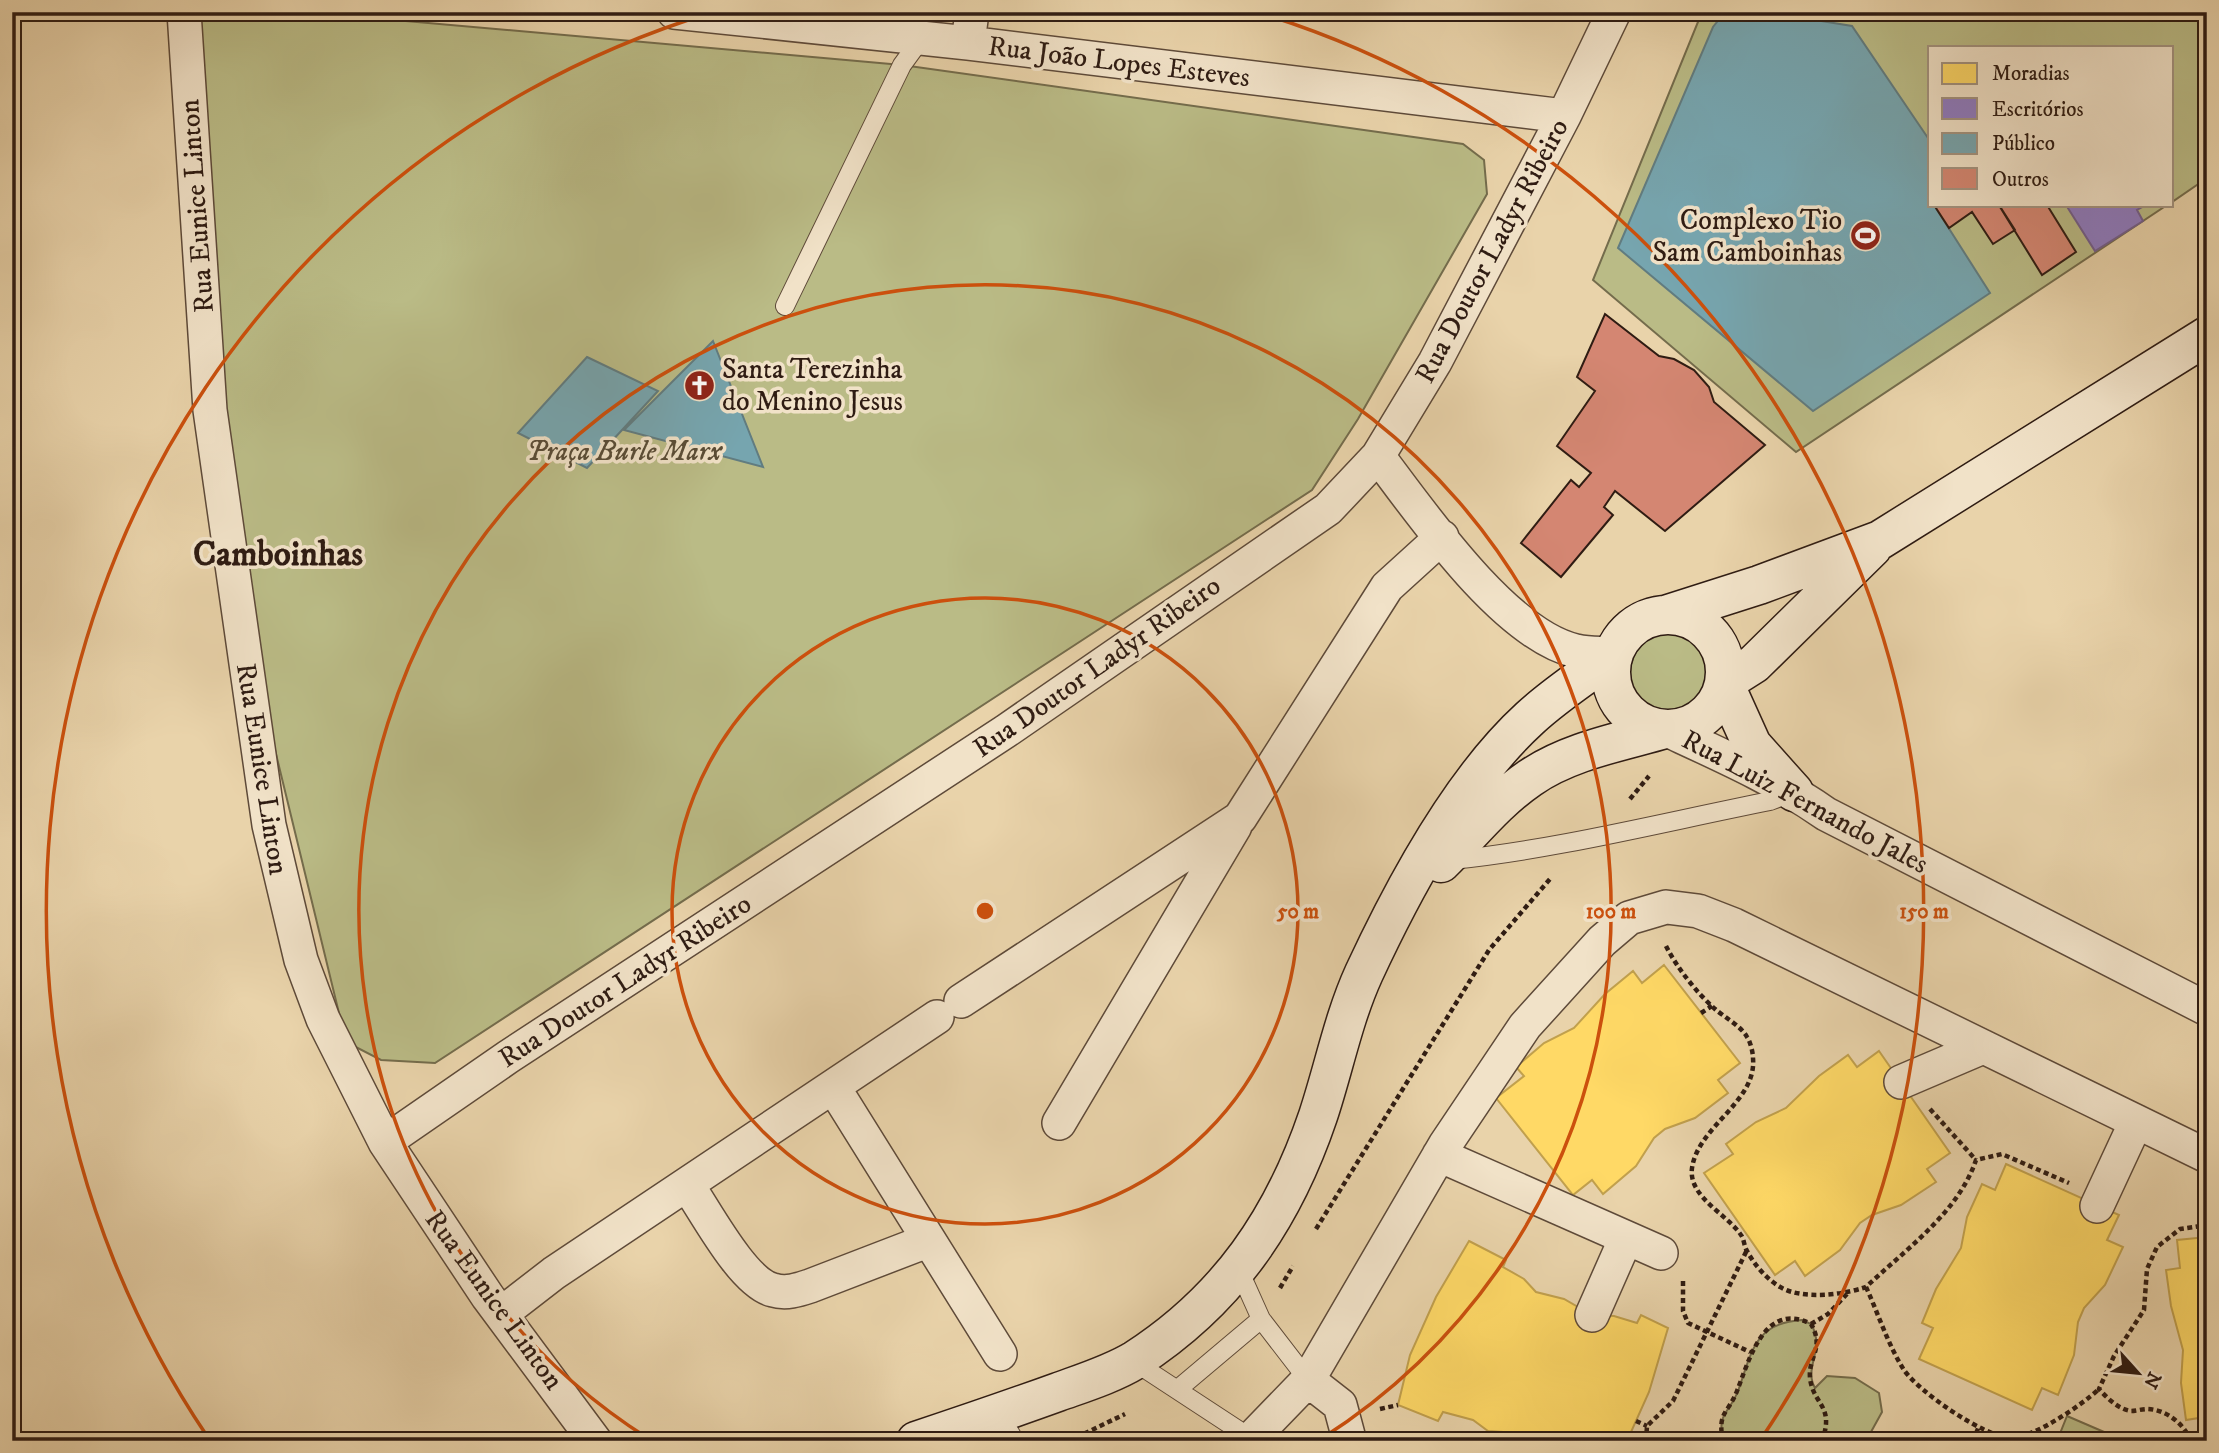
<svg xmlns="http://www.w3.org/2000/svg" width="2219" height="1453" font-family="'IM FELL DW Pica',serif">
	<rect width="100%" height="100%" fill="#e9d3aa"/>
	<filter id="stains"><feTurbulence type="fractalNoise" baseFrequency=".00286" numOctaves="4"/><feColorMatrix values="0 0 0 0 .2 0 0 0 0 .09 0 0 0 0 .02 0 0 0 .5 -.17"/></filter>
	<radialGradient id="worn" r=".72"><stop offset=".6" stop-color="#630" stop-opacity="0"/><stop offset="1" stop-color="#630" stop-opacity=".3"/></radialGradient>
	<path fill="#babb86" stroke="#746c4c" stroke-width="2" d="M180,12H304L902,65L1463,144L1484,160L1487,194L1358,419L1312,490L435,1063L381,1060L346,1042L215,503Z
		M1702,12H2207V178L2172,202V47H1930V205H2167L1796,452L1593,280Z
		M1630 673a40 40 0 1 1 80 0a40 40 0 1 1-80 0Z
		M1802,1320L1811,1324C1826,1349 1803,1367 1815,1388L1827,1376L1855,1378L1879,1393L1882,1412L1866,1441H1723C1717,1412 1729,1414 1738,1391C1752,1352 1754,1323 1802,1320Z
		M2067,1416L2125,1441H2057Z"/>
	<path fill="#ffd966" stroke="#c1a04d" stroke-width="2" d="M1664,965L1740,1063L1718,1080L1728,1093L1695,1118L1665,1129L1654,1138L1636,1166L1603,1194L1592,1180L1573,1195L1496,1098L1524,1076L1516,1067L1544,1043L1574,1028L1605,994L1633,971L1642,983Z
		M1879,1051L1950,1153L1927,1169L1936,1182L1901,1205L1872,1215L1860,1223L1840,1250L1805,1276L1795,1261L1775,1275L1704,1173L1733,1154L1726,1144L1756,1122L1786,1108L1819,1076L1848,1055L1857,1067Z
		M2006,1164L2119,1215L2107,1240L2123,1247L2105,1285L2084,1308L2078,1322L2074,1355L2058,1395L2042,1388L2032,1410L1919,1359L1933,1328L1922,1323L1936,1289L1961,1248L1967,1217L1982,1184L1995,1190Z
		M2207,1237V1441H2202L2199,1418L2186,1420L2181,1383L2183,1350L2171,1306L2166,1270L2180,1268L2177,1240Z
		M1469,1241L1506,1260L1503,1267L1524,1279L1536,1292L1564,1299L1592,1315L1614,1316L1637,1323L1641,1315L1668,1328L1649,1392L1627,1441H1519L1503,1432L1488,1431L1473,1420L1443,1412L1438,1421L1398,1405L1410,1355L1436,1297Z"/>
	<path fill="#8e7cc3" stroke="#725f8e" stroke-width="2" d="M2066,205H2146L2137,210L2143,221L2095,251Z"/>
	<path fill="#76a5af" stroke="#617c80" stroke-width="2" d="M1725,12H1765L1852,26L1930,141V205H1934L1990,293L1813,411L1618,248L1713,27Z
		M713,341L763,467L624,430Z
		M587,357L658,391L587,468L518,433Z"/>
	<path fill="#d48672" stroke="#2f1c13" stroke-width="2" d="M1934,205H1999L2015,230L1993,244L1972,212L1949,228Z
		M2005,205H2047L2076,252L2042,275L2000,207Z
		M1605,314L1659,356L1674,359L1694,370L1709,387L1714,402L1765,445L1665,531L1615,491L1604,507L1613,515L1561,577L1521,543L1571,480L1579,487L1591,473L1557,446L1595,391L1577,377Z"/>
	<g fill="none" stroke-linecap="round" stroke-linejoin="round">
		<defs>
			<path id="lane" d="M785,306L902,65L921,39
				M1452,860C1559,849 1664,822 1770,801L1794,792
				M1239,1270L1261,1319L1308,1380
				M1133,1361L1252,1439
				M1178,1389L1261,1319
				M998,1413L1015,1441"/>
			<path id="street" d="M184,12L210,410L269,825L301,960L323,1019L385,1142L488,1297L595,1441
				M674,12L968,43L1564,116
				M968,43L972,12
				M1378,456C1421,513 1505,635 1576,651C1588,654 1602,653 1614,654
				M1665,729C1721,755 1776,779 1826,814L2207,1009
				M961,1001L1240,818L1387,587L1442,537
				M1901,1082L1983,1047
				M834,1088L1000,1354
				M1059,1123L1235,826
				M385,1142L508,1057L1006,731L1328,509L1378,456L1435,362L1564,116L1614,12
				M1439,1155L1661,1253
				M688,1186C706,1212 743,1283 773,1290C786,1294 798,1290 810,1286L927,1241
				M2097,1206L2136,1122
				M501,1314L554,1273L937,1017
				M1592,1315L1626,1238
				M1308,1380L1340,1405L1348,1435L1346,1441
				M1249,1441L1308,1380L1445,1145L1525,1026L1602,941L1629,918L1666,907L1698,911L1734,925L2207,1156"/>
			<path id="secondary" d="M1665,615L1759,585L1880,540L2207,336
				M1611 672a57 57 0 1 1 114 0a57 57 0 1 1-114 0Z
				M1724,683L1754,664L1872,548
				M1724,683L1752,745L1794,792
				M1441,863C1470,835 1495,802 1530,778C1569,751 1620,742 1665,729
				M916,1441C964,1425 1011,1409 1058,1392C1083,1383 1112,1374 1135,1360C1228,1300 1283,1219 1318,1116C1334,1068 1343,1019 1364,973C1403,889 1462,780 1530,718C1556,694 1586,675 1614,654"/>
		</defs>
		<use href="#lane" stroke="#5e4a39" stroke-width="20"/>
		<use href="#street" stroke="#5e4a39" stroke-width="36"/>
		<use href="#secondary" stroke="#2f1c13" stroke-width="41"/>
		<path stroke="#2f1c13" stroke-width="4.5" stroke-dasharray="5 3.5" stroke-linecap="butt" d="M1630,799L1649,776
			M1666,946C1677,968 1697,993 1715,1009C1724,1017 1741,1026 1747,1037C1750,1041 1753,1052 1753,1058C1757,1102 1698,1126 1692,1168C1688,1197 1727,1214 1741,1235C1744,1239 1744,1245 1746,1249C1755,1267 1773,1287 1792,1292C1815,1298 1845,1294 1866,1287C1906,1249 1958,1213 1976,1160L2002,1154L2069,1183
			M1701,1013L1712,1006
			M1930,1109L1976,1160
			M1316,1229L1489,950L1550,879
			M1683,1281V1311L1688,1323L1750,1352
			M1866,1287C1878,1313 1888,1345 1904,1370C1919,1392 1984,1437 2011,1438C2034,1438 2083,1404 2099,1389
			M1280,1288L1293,1266
			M1811,1324L1828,1314L1847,1294
			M1380,1409L1398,1405
			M1636,1421L1647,1426
			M1069,1441L1125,1414
			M1646,1441L1647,1426L1673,1401L1747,1250
			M1723,1441C1717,1412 1728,1414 1737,1391C1749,1361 1764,1300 1811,1324C1825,1348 1808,1357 1810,1378C1813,1405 1835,1405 1822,1441
			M1973,1441L1979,1426
			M2191,1441C2184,1424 2167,1410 2148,1409C2142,1409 2136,1411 2131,1411C2118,1409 2107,1398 2099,1389L2114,1356L2144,1310L2147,1269L2157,1247L2180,1229L2207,1225"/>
		<use href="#lane" stroke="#f1e2c8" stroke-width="18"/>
		<use href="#street" stroke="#f1e2c8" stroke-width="33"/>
		<use href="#secondary" stroke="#f1e2c8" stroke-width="38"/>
	</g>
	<g fill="none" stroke="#cc500d" stroke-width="3.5">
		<circle cx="985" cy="911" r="313"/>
		<path d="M649 1439A626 626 0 1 1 1321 1439"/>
		<path d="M207 1436A939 939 0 0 1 710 13M1260 13A939 939 0 0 1 1763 1436"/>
	</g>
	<defs>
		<symbol id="stadium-disc" viewBox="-11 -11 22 22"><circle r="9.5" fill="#8f2418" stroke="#f1e2c8"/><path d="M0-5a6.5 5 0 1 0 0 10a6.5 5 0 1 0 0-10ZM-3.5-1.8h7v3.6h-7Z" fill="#fff"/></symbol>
		<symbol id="church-disc" viewBox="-11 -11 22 22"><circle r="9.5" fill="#8f2418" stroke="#f1e2c8"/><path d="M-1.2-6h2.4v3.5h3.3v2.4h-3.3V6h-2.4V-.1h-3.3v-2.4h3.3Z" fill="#fff"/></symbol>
	</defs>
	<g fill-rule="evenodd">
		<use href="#stadium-disc" x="1848" y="218" width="35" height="35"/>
		<use href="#church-disc" x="682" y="368" width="35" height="35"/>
	</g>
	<g text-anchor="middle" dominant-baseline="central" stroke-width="7" stroke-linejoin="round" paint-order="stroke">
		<g font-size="28" fill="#2f1c13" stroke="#f1e2c8">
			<text transform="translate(1119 62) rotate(7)">Rua João Lopes Esteves</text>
			<text transform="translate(197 206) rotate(-94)">Rua Eunice Linton</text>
			<text transform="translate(1492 251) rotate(-62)">Rua Doutor Ladyr Ribeiro</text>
			<text transform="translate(1097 667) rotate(-35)">Rua Doutor Ladyr Ribeiro</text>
			<text transform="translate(262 769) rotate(81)">Rua Eunice Linton</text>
			<text transform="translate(1805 802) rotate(28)">Rua Luiz Fernando Jales</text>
			<text transform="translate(625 981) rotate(-33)">Rua Doutor Ladyr Ribeiro</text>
			<text transform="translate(494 1300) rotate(54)">Rua Eunice Linton</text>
		</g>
		<g font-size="28" fill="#2f1c13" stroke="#f1e2c8" text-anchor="end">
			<text x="1842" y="220">Complexo Tio<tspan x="1842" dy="32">Sam Camboinhas</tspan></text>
			<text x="722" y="369" text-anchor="start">Santa Terezinha<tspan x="722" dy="32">do Menino Jesus</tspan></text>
		</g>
		<g font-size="28" font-style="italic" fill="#594c36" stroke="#f1e2c8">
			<text x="624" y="451">Praça Burle Marx</text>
		</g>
		<g font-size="35" font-weight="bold" fill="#2f1c13" stroke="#f1e2c8">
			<text x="278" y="555">Camboinhas</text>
		</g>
	</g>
	<circle cx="985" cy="911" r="10" fill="#cc500d" stroke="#f1e2c8" stroke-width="3.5"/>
	<g font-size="21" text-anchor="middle" font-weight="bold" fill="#cc500d" stroke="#f1e2c8" stroke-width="7" stroke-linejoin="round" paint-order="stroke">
		<text x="1298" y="918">50 m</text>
		<text x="1611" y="918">100 m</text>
		<text x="1924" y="918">150 m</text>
	</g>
	<rect width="2219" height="1453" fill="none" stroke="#e9d3aa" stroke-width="42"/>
	<rect x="14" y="14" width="2191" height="1425" fill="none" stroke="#2f1c13" stroke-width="3.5"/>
	<rect x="21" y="21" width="2177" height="1411" fill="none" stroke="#2f1c13" stroke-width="2"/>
	<rect x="1928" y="46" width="245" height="161" fill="#f1e2c8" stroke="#a39380" stroke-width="2"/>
	<rect x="1942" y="63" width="35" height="21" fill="#ffd966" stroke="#a39380" stroke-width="2"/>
	<text x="1992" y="80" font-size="21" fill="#2f1c13">Moradias</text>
	<rect x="1942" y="98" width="35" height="21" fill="#8e7cc3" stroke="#a39380" stroke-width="2"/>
	<text x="1992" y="116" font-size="21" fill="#2f1c13">Escritórios</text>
	<rect x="1942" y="133" width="35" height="21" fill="#76a5af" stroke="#a39380" stroke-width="2"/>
	<text x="1992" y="150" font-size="21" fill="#2f1c13">Público</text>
	<rect x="1942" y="168" width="35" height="21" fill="#d48672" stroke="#a39380" stroke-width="2"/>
	<text x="1992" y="186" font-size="21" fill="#2f1c13">Outros</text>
	<g transform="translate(2138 1373) rotate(117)" stroke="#f1e2c8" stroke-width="5" paint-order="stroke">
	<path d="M0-5L12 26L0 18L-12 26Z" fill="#2f1c13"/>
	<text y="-10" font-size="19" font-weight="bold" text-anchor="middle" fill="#2f1c13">N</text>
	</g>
	<rect width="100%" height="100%" filter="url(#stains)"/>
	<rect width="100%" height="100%" fill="url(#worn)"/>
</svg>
